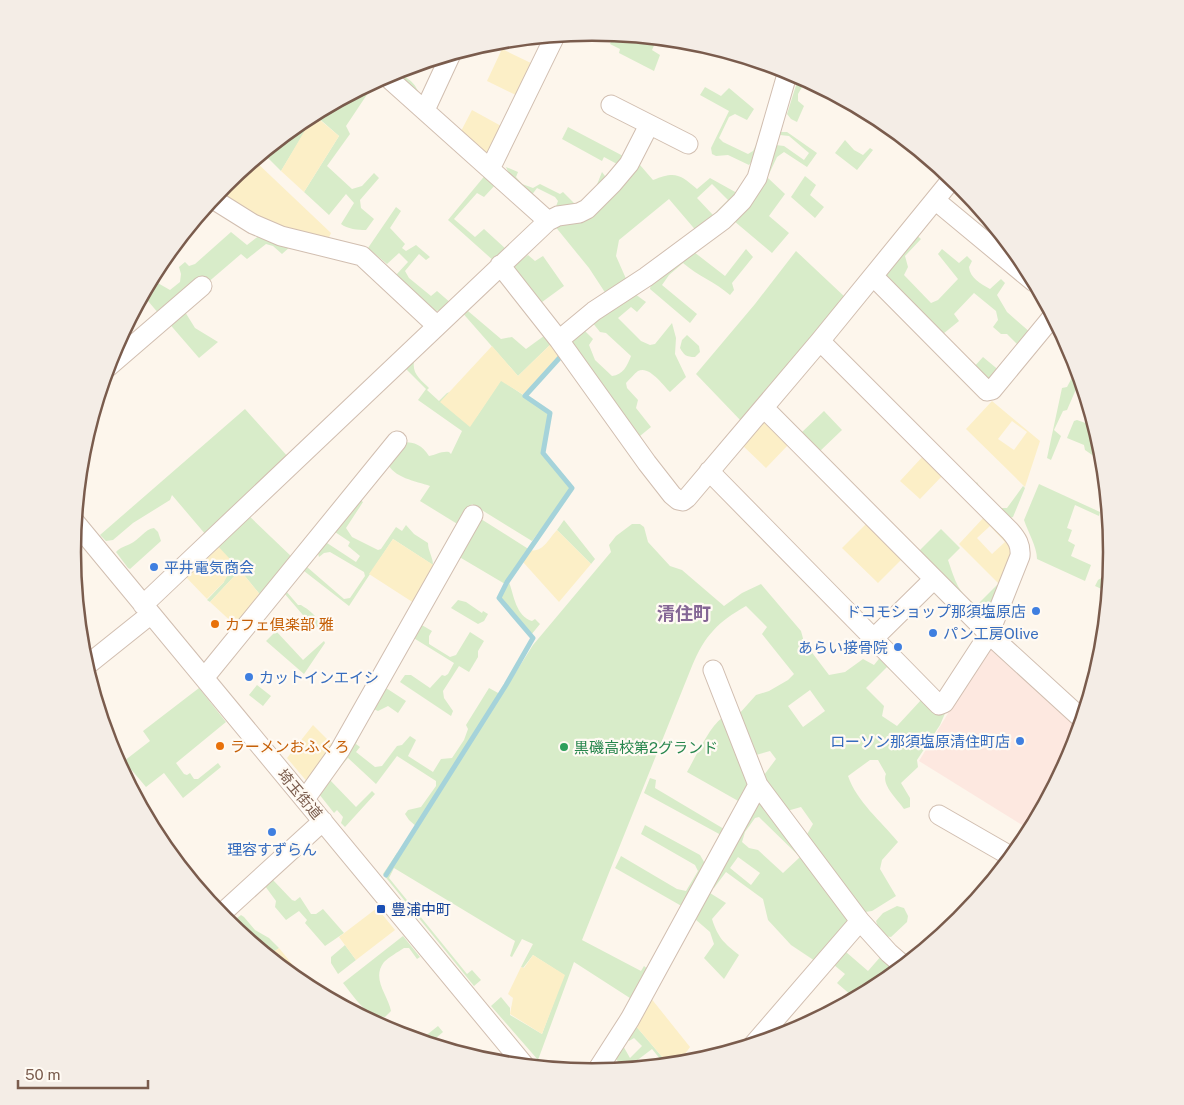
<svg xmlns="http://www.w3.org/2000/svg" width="1184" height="1105" font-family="'Public Sans','Noto Sans JP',sans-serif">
	<rect width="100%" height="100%" fill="#fdf6ec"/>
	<path fill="#fde8e0" d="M989,646L1080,727L1072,752L1030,830L919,761Z"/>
	<path fill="#d8ecc9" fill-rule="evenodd" d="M614,35L650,40L651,38L657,39L652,50L660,55L654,71L619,53L620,49L610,44Z
		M398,70C406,80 412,78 418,91L416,95L393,72Z
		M799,76L806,80L798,94V101L804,106L797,122L791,119L787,114Z
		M376,81L346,126L350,134L327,166L352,189L362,186L374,173L379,178L360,200L361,208L374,219L366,230C358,230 347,229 341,224L354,203L346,194L329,215L304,192L339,136L315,115L281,171L263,153L303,120Z
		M705,87L721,96L729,88L754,109L747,120L735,114L729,117L719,138L723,142L748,154L753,151L762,133L758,153L749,165L728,155L716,156L712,154L711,148L729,111L700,95Z
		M568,127L625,157L617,164L604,157L602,161L562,139Z
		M781,132H787L817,153L807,167L784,152L777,157L769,174L768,172L776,145L784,146L804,160L809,153L789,136L780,135Z
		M845,140L854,150L863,155L870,148L873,150L857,170L835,153Z
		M640,165L653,180C675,171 680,174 697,189L710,178L737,193L698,233L669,199L619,240L616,256L627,281L608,297L589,268L554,225L614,190ZM712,184L728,200L713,215L697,198Z
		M506,167L518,172L516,177L522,184L533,188L540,184L560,194L563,192L577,206L594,192L602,172L605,176C597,203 581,210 555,209L558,201L555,197L537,188L531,196L511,179Z
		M487,173L497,183L484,197L477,193L454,219L475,237L484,229L507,250L495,262L448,220Z
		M805,176L816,185L810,195L824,207L815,218L791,197Z
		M768,178L785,194L769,216L789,233L772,253L734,221L733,217Z
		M396,207L401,211L390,228L405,244L402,248L406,251L416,245L430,257L426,260L419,254L405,271L409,278L431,296L437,291L452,304L444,310L435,311L396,275L408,262L399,253L387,264L368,248Z
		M231,232L247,245L260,235L291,246L282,254L273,246L266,244L247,259L241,254L206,284L159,314L143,295L149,284L156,282L170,290L180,282L181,274L179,267L185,262L189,266L195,264Z
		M915,234L921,239L905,256L908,267L904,275L931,303L938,300L958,279L938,254L942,249L959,263L967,256L972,261L969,267C970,278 981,284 990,289L1001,279L1005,283L997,295L1007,312L1031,333L1020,347L1007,334H1001L993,327L998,320L996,311L974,293L954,314L959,321L943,334L885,277L888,267Z
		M746,249L753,257L732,283L734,290L730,295C715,282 698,276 683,263L669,275L662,285L697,314L690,323L650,289L651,284L694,252L725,276Z
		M796,251L846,298L743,423L696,374L755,304Z
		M528,255L535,261L543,256L564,286L538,305L514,272V266Z
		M635,294L646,302L637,312L631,307L618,318L641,341L650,345L655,344L672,323L676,338L675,354L686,377L670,392C663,385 649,365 638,371C634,374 630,379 626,383L627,388L638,400L636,408L651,427L640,436L567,345L583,329L593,339L589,345L595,360L612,376C623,375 627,366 631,356L606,333L600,332L592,322Z
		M470,303L468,311L501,339L512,337L526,349L548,333L554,341L518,376L460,310Z
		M182,307L195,328L218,342L199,358L167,321Z
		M687,335L699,346L700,352L695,357C686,357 684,355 680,348L682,340Z
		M983,357L1001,372L987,382L972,369Z
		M411,358L414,362C412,374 421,380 429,388L427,390L439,401L447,393L457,390L477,416L501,380L550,413L543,453L572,488L532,541L472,504L459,525L420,501L430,486C416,481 393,478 387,462L403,442C415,442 422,445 429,456C436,455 441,451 449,452L451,454L462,431L418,400L426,389L403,366Z
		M1076,370L1080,380L1067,410L1063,411L1054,430L1061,436L1051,460L1047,458L1062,388L1067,387Z
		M245,409L289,458L206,535L172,495L170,500L133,523L113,540L106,541L100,535Z
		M824,411L842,430L818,453L800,434Z
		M1077,420L1094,426L1103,458L1098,459L1085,450L1084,445L1067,438L1074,421Z
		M977,482L980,489L1001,508H1007L1023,486L1025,488L1013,517L1007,519L974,487Z
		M1039,484L1100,512L1099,516L1075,505L1067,528L1072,530L1068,541L1075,545L1071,556L1091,565L1085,581L1037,559C1037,547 1028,532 1024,520Z
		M359,499L363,502L346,528L352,537L378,550L381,549L396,527L402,531L406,525L414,534L428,543C428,551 433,557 433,565L393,539L349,606L304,571L307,567L344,599L350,598L365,576L364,572L330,552L324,553L319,557L317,550L324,541L356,562L360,556L348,546L350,542L335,532Z
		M246,513L294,559L262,597L240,570L210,602L207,600L224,582L215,543Z
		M481,519L530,550L509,582C514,596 516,616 532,621L535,619L540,624L531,635L499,598L505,584L456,555Z
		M564,520L595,559L591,564L557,530Z
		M632,524H640L644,527L648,542L670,566L682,570L724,606L742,593L761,584L801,631L804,642L829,675L845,672L863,659L874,665L882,655L940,709L946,711L940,725L917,760L918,767L901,783L910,798V807L904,809C898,800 881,785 886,774L878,760H870L848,776C857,802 881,821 898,842L882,860L880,869L896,896L872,911L865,912L854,920L818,963L791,945L768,920L763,899L726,872L714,888L711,885L757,801L762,798L803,852L806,836L813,824L801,807L787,811L770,788L764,775L776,759L770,751L756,755L750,744L739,714L756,695L769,691L788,680L794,674L762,634L767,627L746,606C718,622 705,635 692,666L582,940L641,971L644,966L650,971L633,1000L574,962L538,1060L491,1006L501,997L510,1008V1015L542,1034L564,975L533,955L523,968L521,967L533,944L522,939L512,957L510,956L515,941L394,868L389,878L467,974L472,970L481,980L474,986L383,874L397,853L400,855L418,828L409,820L405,814L408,810L421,807L436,786V781L397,756L376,784L348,758L329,779L356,807L372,791L375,794L345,827L341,823L343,817L337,810L334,813L319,794L321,784L343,754L359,726L361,731L356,744L360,747L356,752L375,767L382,766L397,746L402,745L410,736L416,740L408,756L433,772L441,759L452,758L464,740L468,729L466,725L489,688L500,694L459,762L533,645L611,552L609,545L616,536ZM887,667L922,699L897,726L882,716L884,706L866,688ZM810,690L825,711L803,727L788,706ZM759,817L800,857L783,873L758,850L749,848L742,842L745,832L755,818ZM738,857L760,873L751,885L730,868Z
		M154,528L158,532L161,541L130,569L128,568L116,552C121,547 124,547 130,544C139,540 145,529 154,528Z
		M941,529L960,548L948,560C955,580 958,594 977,605L997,585L1001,589L985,618L916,554Z
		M1108,574L1110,575L1108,592L1095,586L1098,580Z
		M286,591L298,605H301C309,610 317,615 319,625L315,629L284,593Z
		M458,600L466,602L482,613L483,611L488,614L484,621L478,624L451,608Z
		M420,624L432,631L429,636V644L450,657L456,655L470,632L484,641L478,651V657L469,672L459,666L443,691L444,698L453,711L451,716L400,682L405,675H411L430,688L442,675L445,676L448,674L454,663L412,637Z
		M276,631L303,660L324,641L325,643L304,674L266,641Z
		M257,685L271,696L263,706L249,695Z
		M199,688L226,722L176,763L184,774L187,775L190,773L194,779H198L218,763L221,767L183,798L164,773L146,787L124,761L150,741L143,731Z
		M386,688L406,701L398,713L388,706L378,711L371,708L381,690Z
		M722,718L751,781L740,802L687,772C695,758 710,726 722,718Z
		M650,778L656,780L655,788L724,829L721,835L644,793Z
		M645,825L700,855L707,867L685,908L615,868L621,856L677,889L686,891L698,871L695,865L641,834Z
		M273,880L292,900L295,901L300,897L311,914H316L323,909L344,933L325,946L305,923L307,920L299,911L286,920L275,907L276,901L265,886Z
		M710,893L726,903L712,919C718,938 724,943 739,955L724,979L704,958L714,944L710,932L695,919Z
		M897,906L904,908L908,916L907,922L891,937L885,936L878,927L876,921L883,913Z
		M241,915L244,917L255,930L269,938L279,948L268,956L263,952L237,918Z
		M403,936L420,957L417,959L409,948H404C398,952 389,957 384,962C371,979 388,995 391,1011L385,1017C364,1015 356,999 343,983Z
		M345,945L356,960L338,974L331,963V957Z
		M846,952L868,971L882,955L899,970L881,985L847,1003L852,996L837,983L845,974L834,965Z
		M635,1025L669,1065H665L652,1049L631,1065L633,1068L625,1069L614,1057L622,1044L630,1058L642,1046L634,1038L629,1041L627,1038Z
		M438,1026L443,1032L429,1044L419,1041Z"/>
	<path fill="#fcefc7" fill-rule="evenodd" d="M502,49L533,64L518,96L487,81Z
		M472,110L503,127L490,154H481L459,135Z
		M314,115L339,136L304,192L281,171Z
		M254,160L331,233L327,242L252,216L217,194L225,185Z
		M554,341L562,352L524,395L501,381L470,427L440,402L492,346L518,376Z
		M992,401L1040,441L1025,487L966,429ZM1012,421L1027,432L1014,450L998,439Z
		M768,421L790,443L766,468L740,443L761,422Z
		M925,454L945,473L920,499L900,481Z
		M986,515L1015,550L1002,587L959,544ZM990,526L1005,542L992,554L977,538Z
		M868,522L904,557L878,583L842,548Z
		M557,530L591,564L559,602L523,562L530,550C543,553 549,538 557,530Z
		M393,539L438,568L417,605L369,574Z
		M215,543L230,559L232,567L224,582L207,599L183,574Z
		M240,570L262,597L236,626L210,602Z
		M313,725L334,746L309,784L287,758Z
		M377,908L395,930L356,960L339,937Z
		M279,948L313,990L303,985L268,956Z
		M533,955L565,975L542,1034L510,1014L513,998L508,994L521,967L524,968Z
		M650,997L690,1047L678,1064L669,1065L635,1025Z"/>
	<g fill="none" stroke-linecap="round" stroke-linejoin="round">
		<path stroke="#a5d3da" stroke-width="5" d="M386,875L506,685L533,638L499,598L507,582L572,488L543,453L550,413L525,396L563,354"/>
		<defs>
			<path id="minor" d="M611,105L688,144
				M425,110L451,54
				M490,169L555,36
				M213,199L253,224L281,236L362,256L436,325
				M935,200L1034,282
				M548,221L558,216L579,213L587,209L613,183L629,164L649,125
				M500,265L559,340L647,463L672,495L678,500L683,501L687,498L820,341L952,179
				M873,276L987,391L992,390L1053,316
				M559,340L594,311L646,277L723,220L742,201L757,178L788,71
				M108,367L202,286
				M764,408L989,634L1082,719
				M709,471L939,705L944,703L989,634L1020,556C1021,545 1017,539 1010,531L820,341
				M75,522L525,1066
				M143,605L548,221L386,76
				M874,638L934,579
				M86,666L151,614
				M713,670L758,785
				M204,678L397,441
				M305,799L340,750L473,515
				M939,815L1012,857
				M220,915L323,821
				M753,1045L860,921
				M596,1072L630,1019L758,785L860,921L889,953L904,966"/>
		</defs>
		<use href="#minor" stroke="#d1beb0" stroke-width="21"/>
		<use href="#minor" stroke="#fff" stroke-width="19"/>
	</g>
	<g fill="#3f7fe0" stroke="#fffaf3" stroke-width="2">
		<circle cx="154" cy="567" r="5"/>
		<circle cx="1036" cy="611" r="5"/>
		<circle cx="933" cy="633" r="5"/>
		<circle cx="898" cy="647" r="5"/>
		<circle cx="249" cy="677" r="5"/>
		<circle cx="1020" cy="741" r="5"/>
		<circle cx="272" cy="832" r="5"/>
	</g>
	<g fill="#e8710a" stroke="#fffaf3" stroke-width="2">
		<circle cx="215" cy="624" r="5"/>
		<circle cx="220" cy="746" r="5"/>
	</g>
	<circle fill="#2e9e5b" stroke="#fffaf3" stroke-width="2" cx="564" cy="747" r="5"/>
	<rect fill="#1a4fb4" stroke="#fffaf3" stroke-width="2" x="376" y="904" width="10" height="10" rx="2.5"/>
	<g text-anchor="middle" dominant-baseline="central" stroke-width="4.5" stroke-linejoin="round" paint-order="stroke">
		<g font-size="15" fill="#366cbe" stroke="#fffaf3" text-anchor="start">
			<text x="164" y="567">平井電気商会</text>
			<text x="1026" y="611" text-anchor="end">ドコモショップ那須塩原店</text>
			<text x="943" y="633">パン工房Olive</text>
			<text x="888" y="647" text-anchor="end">あらい接骨院</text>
			<text x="259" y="677">カットインエイシ</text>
			<text x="1010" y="741" text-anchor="end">ローソン那須塩原清住町店</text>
			<text x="272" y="849" text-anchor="middle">理容すずらん</text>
		</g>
		<g font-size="15" fill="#c56008" stroke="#fffaf3" text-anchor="start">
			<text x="225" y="624">カフェ倶楽部 雅</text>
			<text x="230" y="746">ラーメンおふくろ</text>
		</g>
		<g font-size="15" fill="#27864d" stroke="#fffaf3" text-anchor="start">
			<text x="574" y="747">黒磯高校第2グランド</text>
		</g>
		<g font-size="15" fill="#7a5c4d" stroke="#fffaf3">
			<text transform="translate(300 794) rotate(50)">埼玉街道</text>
		</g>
		<g font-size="15" fill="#164399" stroke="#fffaf3" text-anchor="start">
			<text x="391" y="909">豊浦中町</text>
		</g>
		<g font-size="18" font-weight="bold" fill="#846695" stroke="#fffaf3">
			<text x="684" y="613">清住町</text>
		</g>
	</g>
	<path d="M0 0H1184V1105H0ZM81 552a511 511 0 1 1 1022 0a511 511 0 1 1-1022 0Z" fill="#f4ede6" fill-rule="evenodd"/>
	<path fill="none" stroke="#7a5c4d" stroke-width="2.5" d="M81 552a511 511 0 1 1 1022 0a511 511 0 1 1-1022 0Z"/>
	<path d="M18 1080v8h130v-8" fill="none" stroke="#7a5c4d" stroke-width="2.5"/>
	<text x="25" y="1080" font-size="15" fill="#7a5c4d" stroke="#fffaf3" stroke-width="4" paint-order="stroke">50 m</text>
</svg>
